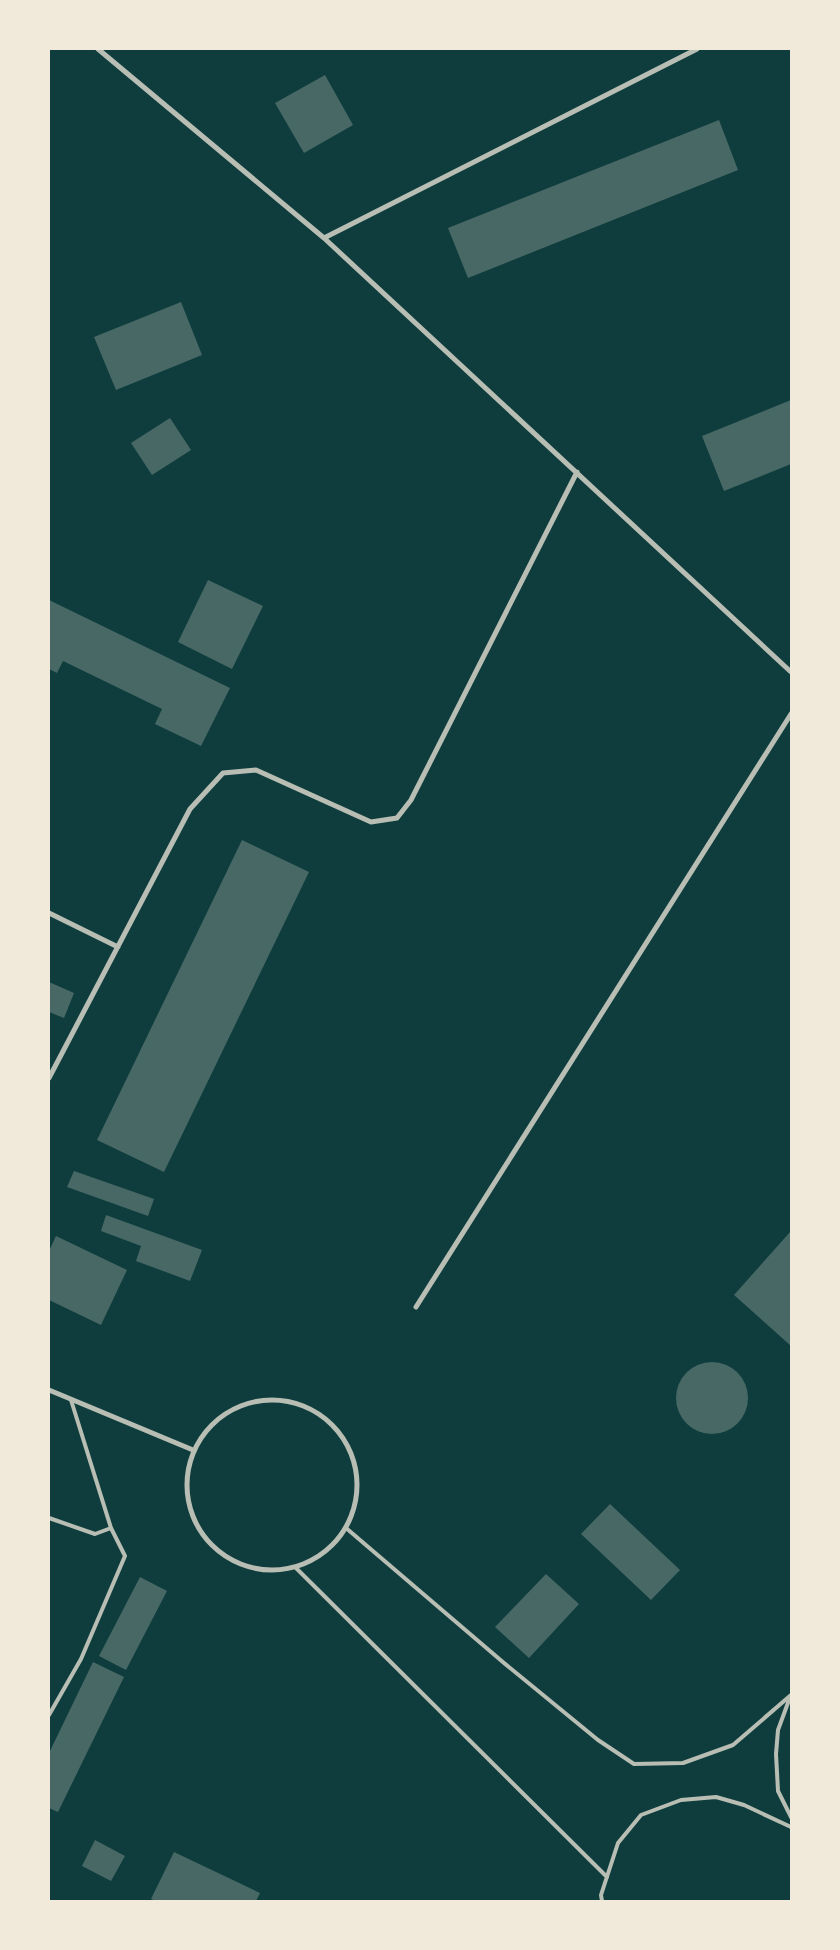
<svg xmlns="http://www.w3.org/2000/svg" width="840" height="1950" font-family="'Zilla Slab',serif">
	<rect width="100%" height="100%" fill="#0f3d3e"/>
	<path fill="#486865" d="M325,75L353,125L304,153L275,103Z
		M719,120L738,170L468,278L448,228Z
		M181,302L202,355L116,390L94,337Z
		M791,400V464L724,491L702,436Z
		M170,418L191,450L152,475L131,443Z
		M208,580L263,606L232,669L178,642Z
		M49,600L230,688L201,746L155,724L162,709L63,661L57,673L49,669Z
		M242,840L309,872L164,1172L97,1140Z
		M49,982L74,993L64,1018L49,1012Z
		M74,1171L154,1199L148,1216L67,1187Z
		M106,1215L202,1250L190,1281L136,1261L141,1246L101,1231Z
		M791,1231V1346L734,1295Z
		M56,1236L127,1270L101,1325L49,1300V1251Z
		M676 1398a36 36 0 1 1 72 0a36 36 0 1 1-72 0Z
		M610,1504L680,1570L651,1600L581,1534Z
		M546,1574L579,1604L529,1658L495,1627Z
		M140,1577L167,1591L126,1670L99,1656Z
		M93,1662L124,1677L58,1812L49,1808V1753Z
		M95,1840L125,1856L111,1881L82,1866Z
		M174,1852L260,1893L256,1901H156L151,1899Z"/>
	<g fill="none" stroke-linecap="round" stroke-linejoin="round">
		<path stroke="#b8beb3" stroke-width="4" d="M49,1518L95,1534L111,1528
			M346,1528L504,1663L598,1740L634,1764L683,1763L733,1745L791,1695
			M296,1568L607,1877
			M789,1700L778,1730L776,1754L778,1791L791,1817
			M49,1715L81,1659L125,1556L111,1528L71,1400
			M602,1901L601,1895L618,1843L641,1815L681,1800L716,1797L744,1805L791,1827"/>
		<path stroke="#b8beb3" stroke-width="5" d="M98,49L324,238L791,672
			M324,238L697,49
			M49,913L118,947
			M49,1078L190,809L223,773L256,770L371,822L397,818L411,800L577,472
			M416,1307L791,714
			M49,1390L193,1450
			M187 1485a85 85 0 1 1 170 0a85 85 0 1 1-170 0Z"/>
	</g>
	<rect width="840" height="1950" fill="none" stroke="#f1e9da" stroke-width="100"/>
</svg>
